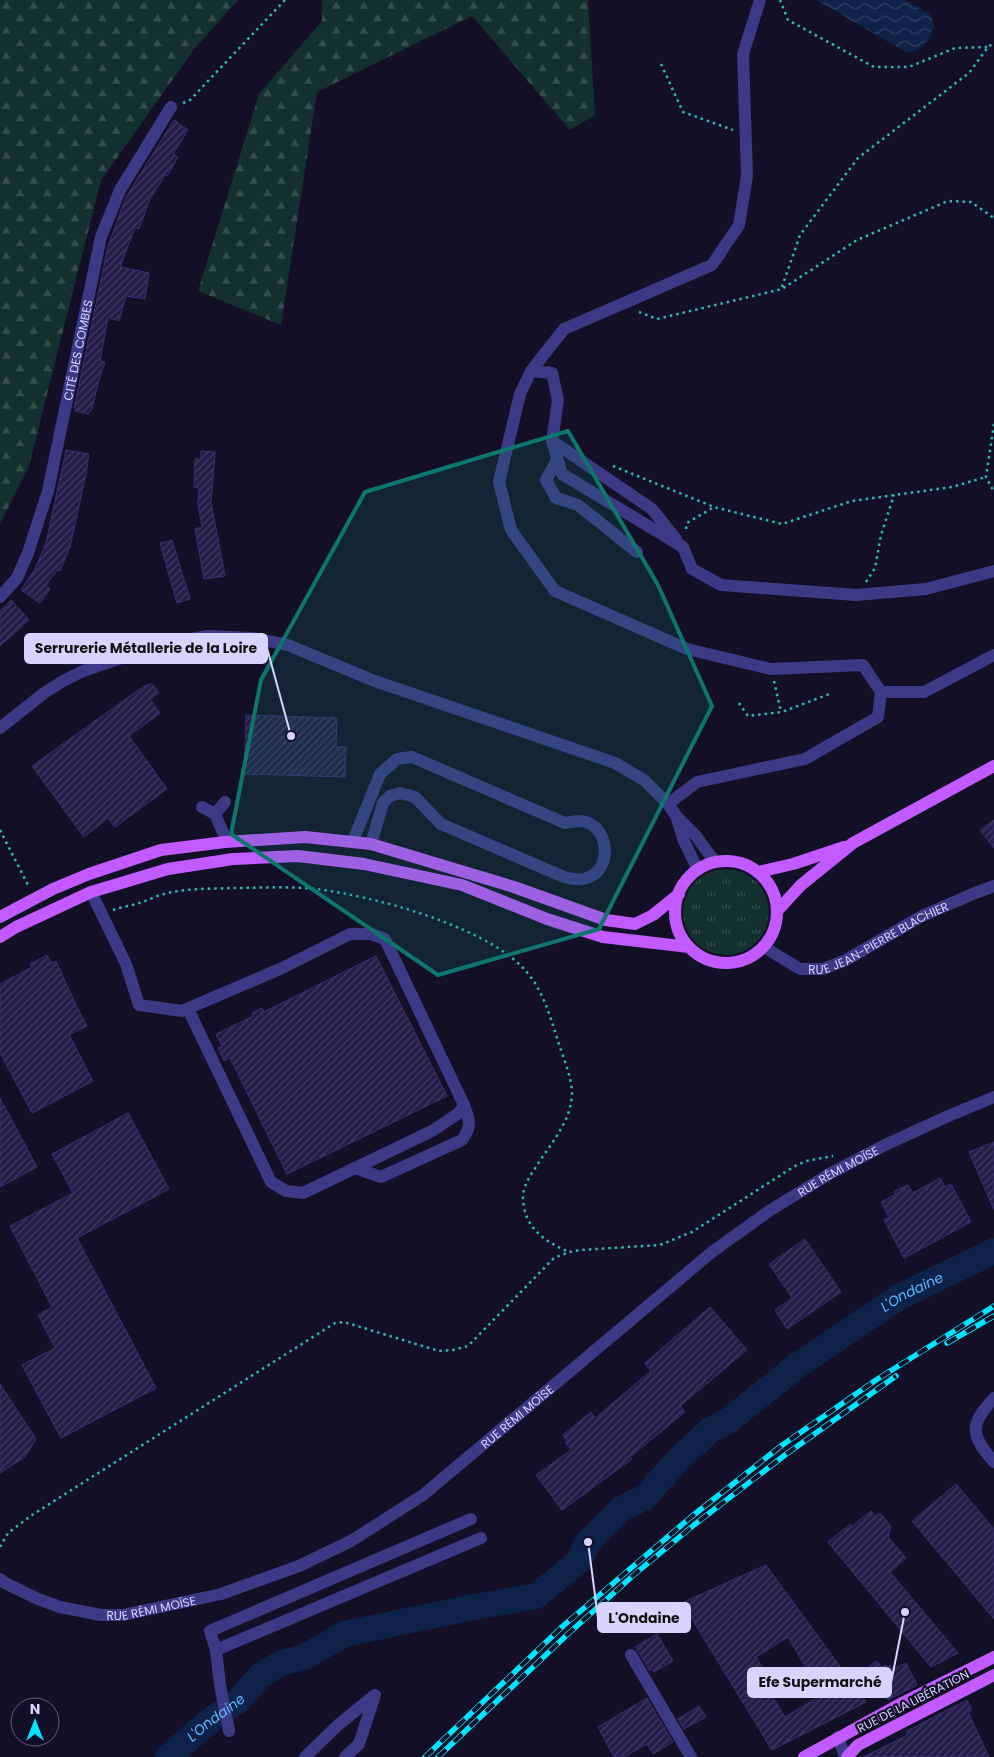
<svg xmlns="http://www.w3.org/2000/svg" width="994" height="1757" font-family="Poppins,sans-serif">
	<defs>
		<pattern id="grass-tufts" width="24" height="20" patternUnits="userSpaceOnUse" patternTransform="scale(1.25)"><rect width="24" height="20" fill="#12302f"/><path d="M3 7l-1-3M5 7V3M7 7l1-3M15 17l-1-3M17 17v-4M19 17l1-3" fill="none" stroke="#344d4e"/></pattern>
		<pattern id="forest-firs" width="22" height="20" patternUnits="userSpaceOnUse" patternTransform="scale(1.25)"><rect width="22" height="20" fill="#12302f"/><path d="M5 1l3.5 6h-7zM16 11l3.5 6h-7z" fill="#344d4e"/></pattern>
		<pattern id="water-waves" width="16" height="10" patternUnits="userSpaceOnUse" patternTransform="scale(1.25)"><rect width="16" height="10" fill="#0c2248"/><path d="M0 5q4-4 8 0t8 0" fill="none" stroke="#2f4163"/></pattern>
		<pattern id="building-hatch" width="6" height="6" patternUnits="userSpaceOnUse" patternTransform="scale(1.25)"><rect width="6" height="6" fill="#241b47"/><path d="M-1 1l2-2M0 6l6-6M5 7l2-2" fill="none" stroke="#433b63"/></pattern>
	</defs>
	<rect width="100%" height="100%" fill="#130f26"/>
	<path fill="url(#grass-tufts)" d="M683 912a43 43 0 1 1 86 0a43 43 0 1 1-86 0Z"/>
	<path fill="url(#forest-firs)" d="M0,0H238L195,48L101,180L29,466L0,524Z
		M322,0H588L595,115L570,130L472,16L317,92L281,325L198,291L259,94L322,21Z"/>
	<path fill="url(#water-waves)" d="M816,0H905L931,14L934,27C926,43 925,51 906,52Z"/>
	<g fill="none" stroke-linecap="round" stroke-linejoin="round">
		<path stroke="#0c2248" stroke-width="26" id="s1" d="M168,1757L207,1723L238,1701L260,1676L281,1663L305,1657L344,1634L469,1608L536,1596L578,1562L588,1542L621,1509L645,1497L676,1462L709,1431L728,1421L798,1365L899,1297L994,1251"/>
	</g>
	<path fill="url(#building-hatch)" stroke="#3b2d73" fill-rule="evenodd" d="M174,120L188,130L173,154L178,157L167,176L165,175L150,199L139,229L135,228L120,267L149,273L145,299L126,296L119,321L108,318L100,361L105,362L98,383L92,409L88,414L75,411L76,408H74L108,246L126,197Z
		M66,450L89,454L86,474L70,547L60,571L57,570L46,585L50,589L40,603L21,590L35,569L46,543Z
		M201,451L215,452L211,502L225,576L204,579L195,529L202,527L198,504L199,488L194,487L195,459H201Z
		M172,540L190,599L177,603L160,543Z
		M11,600L29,620L0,646V611Z
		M152,684L159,693L150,699L160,713L129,736L167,789L115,827L108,818L84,837L32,766L144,686Z
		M246,715L337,718L336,747H346L345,777L244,774Z
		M994,820V848L980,830Z
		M47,955L51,963L56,961L75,1003L87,1026L69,1035L93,1081L32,1113L0,1053V984L32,967L30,964Z
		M376,956L447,1096L287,1174L230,1058L224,1061L218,1048L222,1046L216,1034L253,1016L252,1013L262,1008L264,1012Z
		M0,1098L37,1167L0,1187Z
		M128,1113L169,1189L77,1238L156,1388L61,1438L22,1365L55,1348L38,1315L52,1307L10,1226L73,1193L52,1154Z
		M994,1142V1210L969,1152Z
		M940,1178L945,1187L951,1184L971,1222L904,1258L884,1220L889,1217L881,1202L896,1194L894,1191L908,1185L913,1193Z
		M805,1239L841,1292L787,1329L775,1310L792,1298L769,1264Z
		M710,1307L747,1350L680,1406L685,1412L630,1457L632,1459L562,1510L536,1475L571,1450L565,1442L567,1441L563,1435L591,1412L595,1418L651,1371L645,1363Z
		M0,1384L36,1439L25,1457L0,1473Z
		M956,1484L994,1529V1619L912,1521Z
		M871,1511L876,1516L880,1513L891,1526L888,1537L906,1558L890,1572L958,1653L931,1667L828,1542L850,1524L852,1526Z
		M766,1565L866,1702L772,1750L690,1616L664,1630L655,1615ZM788,1637L822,1695L785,1717L768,1690L774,1686L756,1657Z
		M657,1634L673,1661L654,1672L653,1669L650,1671L635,1647Z
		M877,1661L881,1667L886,1665L888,1667L890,1665L893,1669L906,1663L917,1685L888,1700L867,1668Z
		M647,1698L673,1742L653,1754L647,1744L624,1757H614L598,1727Z
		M967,1700L972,1710L968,1712L989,1757H863L896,1741L907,1735V1731Z
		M699,1706L706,1717L684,1729L678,1719Z"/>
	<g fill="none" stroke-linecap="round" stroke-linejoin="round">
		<path stroke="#2fb8b0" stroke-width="2.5" stroke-dasharray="2.5 4" stroke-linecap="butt" d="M780,0L788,20L874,67H909L955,48L988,47
			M661,64L683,112L733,130
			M183,103L190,100L285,0
			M782,287L800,235L858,158L969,73L988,47L994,43
			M639,312L657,319L782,289L857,240L948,201L971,202L994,218
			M994,424L986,477L994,492
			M613,466L714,507L782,524L852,501L952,487L986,477
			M686,529L687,523L714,507
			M866,582L875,568L881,535L894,495
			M774,681L781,712
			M739,703L748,716L782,712L832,693
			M0,830L29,887
			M113,910C121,907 131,906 139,903C147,901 155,896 164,894C186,888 210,889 232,888C260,888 289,886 316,889C373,896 480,925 521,966C543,987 550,1017 559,1044C564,1060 571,1076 572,1092C572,1122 549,1145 534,1170C528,1179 523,1187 523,1198C524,1228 544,1241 569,1252
			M0,1547L8,1533L32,1515L335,1323L344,1322L439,1351L453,1350L468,1346L554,1258L569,1252L580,1250L660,1245L692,1232L795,1166L806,1161L833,1156"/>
		<g stroke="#3d3a85" stroke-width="12">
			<path d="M531,371L552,373L558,400L552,441L562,474L683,547L692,569L721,585L856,595L926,589L994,571"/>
			<path d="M552,441L652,509L676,539"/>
			<path d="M557,460L546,480L556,498L578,505L637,552"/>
			<path id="s2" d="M0,597L17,578L28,553L48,491L101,237L120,190L171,107"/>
			<path d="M881,692H924L994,655"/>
			<path d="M0,728L44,693L63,681L83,671L162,644L208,636L252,638L288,645L372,680L615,763L644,780L668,804L677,817L696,836L715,862"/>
			<path d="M668,804L697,782L805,759L878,717L881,692L863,665L771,669L687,649L555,591L511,530L499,482L520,394L531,371L564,329L712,265L739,225L747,176L743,54L760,0"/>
			<path d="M202,807L215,814L227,842"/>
			<path d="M215,814L225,802"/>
			<path d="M677,819L684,841L698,870"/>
			<path d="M353,841L380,774L397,759L412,757L565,823C570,822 576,821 581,821C609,824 614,869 587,878C579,881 571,879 564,877L441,824L415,797L400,793L390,796L383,803L371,844"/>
			<path d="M91,892L126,964L139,1005L182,1011L280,969L350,934H371L385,939L464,1105L459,1113L432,1131L303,1193L286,1191L271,1182L188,1009"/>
			<path id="s3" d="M764,947L800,969H823L846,960L922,916L975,893L994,886"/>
			<path d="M355,1168L381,1177L462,1140C472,1126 470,1121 464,1105"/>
			<path d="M994,1398C969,1425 970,1435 994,1462"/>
			<path id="s4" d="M0,1579L5,1583L38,1599L60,1607L101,1615H123L221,1594L299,1566L351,1541L423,1495L712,1252L769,1211L831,1173L885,1145L946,1117L994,1097"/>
			<path d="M216,1650L481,1538"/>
			<path d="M631,1655L691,1757"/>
			<path d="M229,1731L220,1685L216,1650L210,1631L471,1519"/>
			<path d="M838,1737L845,1757"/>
			<path d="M305,1757L338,1725L375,1695L359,1744L345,1757"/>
		</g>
		<path stroke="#c25bff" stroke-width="12" d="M675 912a51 51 0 1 1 102 0a51 51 0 1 1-102 0Z
			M758,872L793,864L844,847
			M778,910L801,885L853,843L994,766
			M0,917L53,889L89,874L161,850L225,842L305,837L371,844L514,887L606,920L635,924L653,915L679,894
			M0,937L16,927L91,892L168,869L233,859L298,856L364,864L462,885L547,919L603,937L689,947
			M804,1757L902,1703L994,1657
			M847,1757L858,1745L994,1675"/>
		<defs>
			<path id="rail" d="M947,1343L994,1316
				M425,1757L563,1626L691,1517L781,1446L876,1380L994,1306
				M438,1757L569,1633L636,1573L694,1525L785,1455L896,1376"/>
		</defs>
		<use href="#rail" stroke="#00e5ff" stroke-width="5.5"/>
		<use href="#rail" stroke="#130f26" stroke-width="4" stroke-dasharray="11" stroke-linecap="butt"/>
	</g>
	<path fill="#0f766e" fill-opacity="0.2" stroke="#0f766e" stroke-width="4" stroke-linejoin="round" d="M568,431L658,585L712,706L599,929L438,975L231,834L261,680L365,492Z"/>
	<g text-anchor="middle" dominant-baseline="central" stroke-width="4.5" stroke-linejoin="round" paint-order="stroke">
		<g font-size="12" fill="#d9d4ff" stroke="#130f26">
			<text stroke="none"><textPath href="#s2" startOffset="262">CITÉ DES COMBES</textPath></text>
			<text stroke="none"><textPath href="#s3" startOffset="128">RUE JEAN-PIERRE BLACHIER</textPath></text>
			<text stroke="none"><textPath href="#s4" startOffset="984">RUE RÉMI MOÏSE</textPath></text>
			<text stroke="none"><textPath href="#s4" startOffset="579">RUE RÉMI MOÏSE</textPath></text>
			<text stroke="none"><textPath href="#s4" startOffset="159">RUE RÉMI MOÏSE</textPath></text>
			<text transform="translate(913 1701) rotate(-27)">RUE DE LA LIBÉRATION</text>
		</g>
		<g font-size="14" font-style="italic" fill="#62b6ff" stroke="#130f26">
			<text stroke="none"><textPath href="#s1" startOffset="902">L'Ondaine</textPath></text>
			<text stroke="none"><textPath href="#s1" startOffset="62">L'Ondaine</textPath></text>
		</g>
	</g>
	<path fill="none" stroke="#d9d4ff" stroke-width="2" d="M291 736L267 648M588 1542L598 1618M905 1612L891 1683"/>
	<g fill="#d9d4ff" stroke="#130f26" stroke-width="2">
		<circle cx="291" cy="736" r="5"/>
		<circle cx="588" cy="1542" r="5"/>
		<circle cx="905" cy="1612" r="5"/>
	</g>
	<g fill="#d9d4ff" stroke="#d9d4ff" stroke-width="2">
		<rect x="25" y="634" width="242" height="29" rx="5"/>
		<rect x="598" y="1603" width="92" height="29" rx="5"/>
		<rect x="748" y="1668" width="143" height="29" rx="5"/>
	</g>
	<g font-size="14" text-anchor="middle" font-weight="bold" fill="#111">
		<text x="146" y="653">Serrurerie Métallerie de la Loire</text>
		<text x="644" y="1623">L'Ondaine</text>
		<text x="820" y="1687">Efe Supermarché</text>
	</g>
	<g transform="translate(35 1722)"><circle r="24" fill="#130f26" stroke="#625e7d"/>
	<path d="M0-4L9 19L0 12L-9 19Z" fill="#00e5ff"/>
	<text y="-8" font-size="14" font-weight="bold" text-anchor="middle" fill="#d9d4ff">N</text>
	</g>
</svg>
